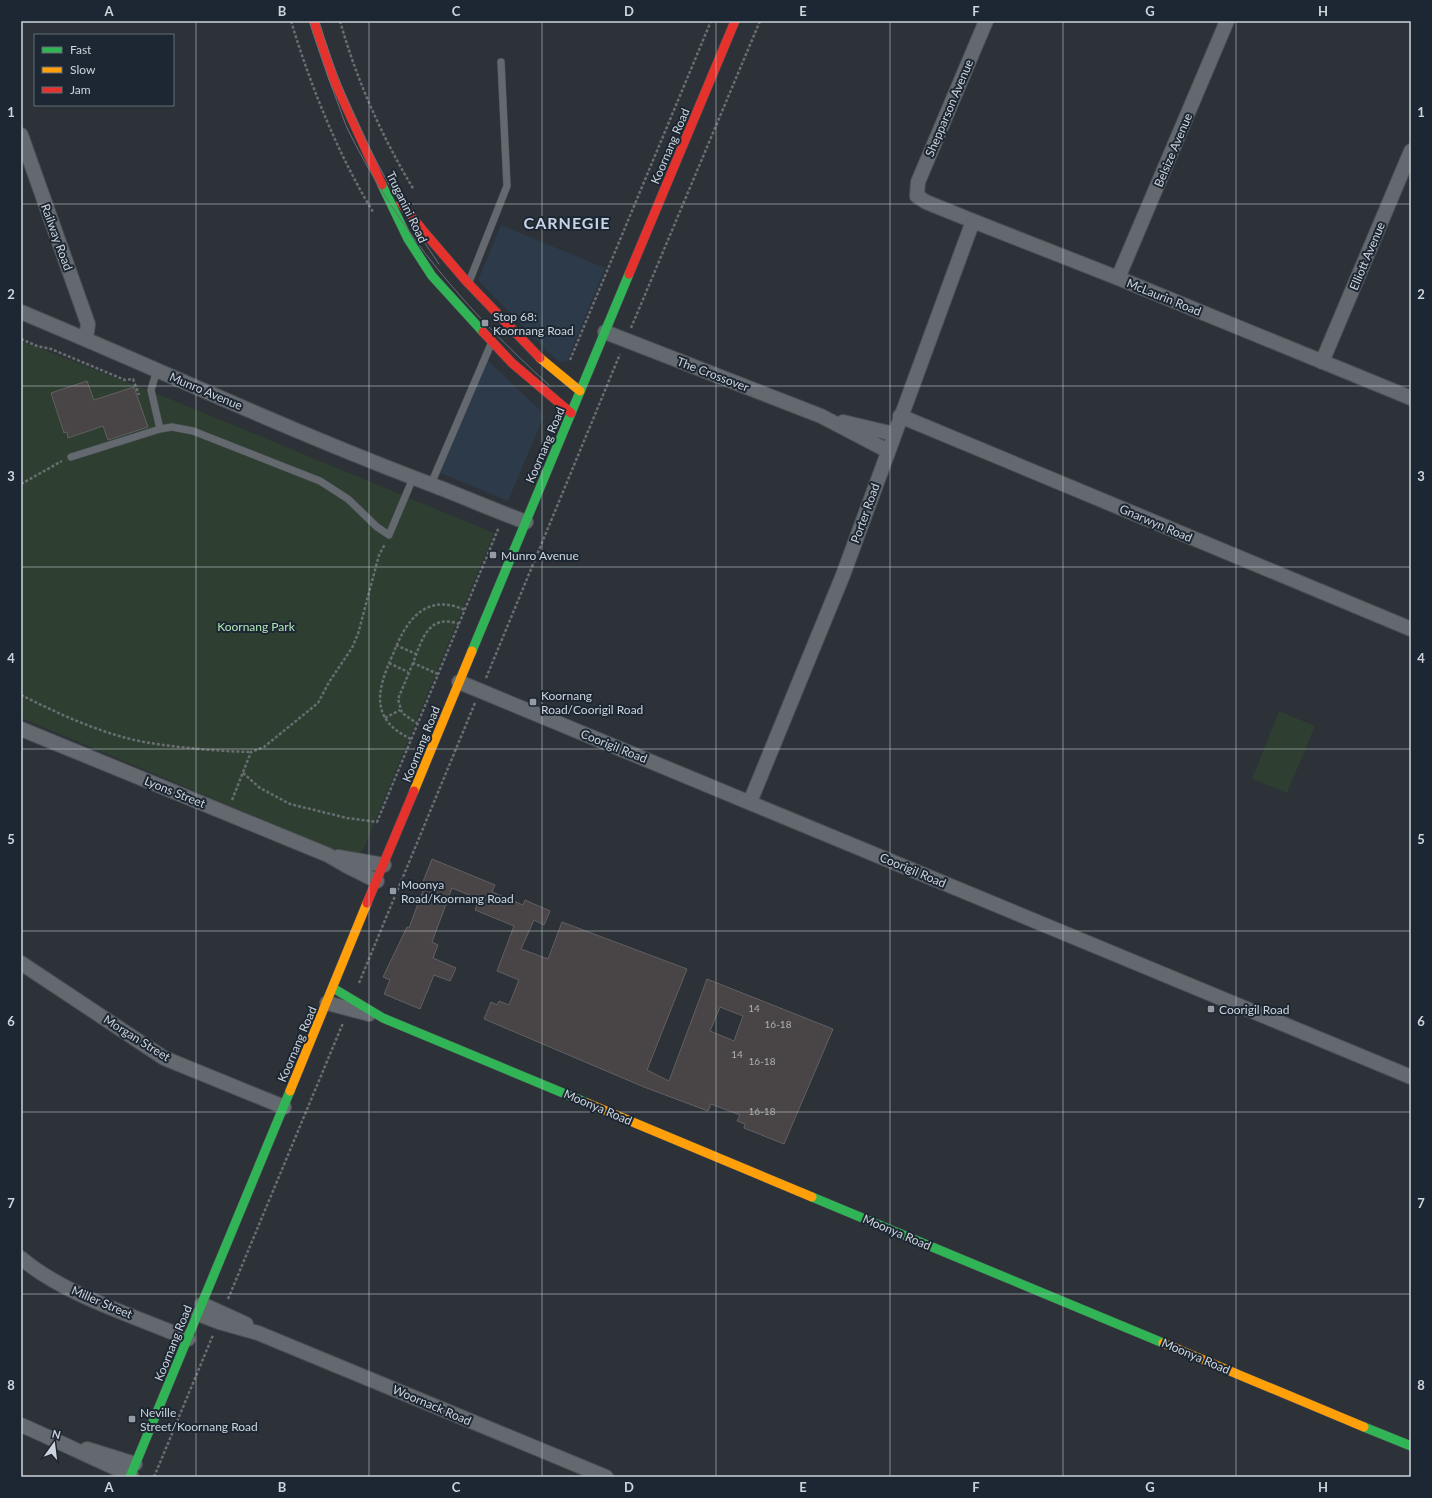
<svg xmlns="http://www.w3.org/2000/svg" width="1432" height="1498" font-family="Lato,sans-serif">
	<rect width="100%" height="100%" fill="#2c3238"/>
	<path fill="#2c3a49" d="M501,225L605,268L567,361L559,362L548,352L478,280Z
		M482,355L541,411L543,418L508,501L433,470Z"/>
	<path fill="#2e3e31" d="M21,341L165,397L494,533L363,850L358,856L343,853L21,718Z
		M1279,711L1315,726L1287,793L1252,779Z"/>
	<path fill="#494445" stroke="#616062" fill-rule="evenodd" d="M87,381L94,400L134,387L148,427L108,440L103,426L68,438L67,432L64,433L51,393Z
		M432,859L495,885L492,892L523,905L525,900L550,911L544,925L534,920L521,949L548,959L562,922L687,969L647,1070L669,1081L707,979L833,1029L784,1144L744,1128L745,1124L737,1121L740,1115L711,1104L708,1111L644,1087L484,1019L491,1002L497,1005L499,1001L509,1005L519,980L497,971L514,926L475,910L479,899L452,888L432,942L438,945L433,958L456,968L450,981L434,975L420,1009L384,994L390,980L383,977L407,927L409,928L425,885L422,884ZM720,1007L743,1016L734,1041L710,1031Z"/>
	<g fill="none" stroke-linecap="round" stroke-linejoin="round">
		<defs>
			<path id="lane" d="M469,282L507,186L501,62
				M157,370L151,390L160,429L172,427L193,431L320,481L348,499L377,527L389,535L413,478
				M71,457L160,429
				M431,484L491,344"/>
			<path id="street" d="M986,21L918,182L917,196L926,202L973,221L1118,278L1411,398
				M21,135L88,324L86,339
				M1118,278L1227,21
				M21,312C158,369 292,432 430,484C462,496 493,510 526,522
				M605,332L821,416L888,451
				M1322,362L1411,151
				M900,416L1411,629
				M843,422L894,434
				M459,682L1411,1077
				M21,729L328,855L347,866L377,881
				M750,802L843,575L973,221
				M338,857L384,865
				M21,963L164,1058L284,1107
				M327,1003L369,1014
				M21,1258C64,1295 135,1316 188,1339
				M202,1304L246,1324
				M198,1314L219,1322L258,1333L606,1477
				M21,1425C58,1441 94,1459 131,1475
				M87,1449L135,1464"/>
			<path id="fast" d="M382,185L408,239L432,276L483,332
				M472,651L629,274
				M333,988L383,1018L587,1103
				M812,1197L1163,1343
				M1364,1427L1411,1446
				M130,1477L290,1091"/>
			<path id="slow" d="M540,358L580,391
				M414,791L472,651
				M290,1091L367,903
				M587,1103L812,1197
				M1163,1343L1364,1427"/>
			<path id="jam" d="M314,21L333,78L382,185
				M401,203L425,233L467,282L540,358
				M629,274L735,21
				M483,332L512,363L571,413
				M367,903L414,791"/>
		</defs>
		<use href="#lane" stroke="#4a4e54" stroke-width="8"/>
		<use href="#street" stroke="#4a4e54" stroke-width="16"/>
		<use href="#fast" stroke="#4a4e54" stroke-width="10"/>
		<use href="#slow" stroke="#4a4e54" stroke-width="10"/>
		<use href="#jam" stroke="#4a4e54" stroke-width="10"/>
		<path stroke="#686d71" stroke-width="2.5" stroke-dasharray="3 2" stroke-linecap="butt" d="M291,21C311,87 337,152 373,212
			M340,21C357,81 382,137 414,190
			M631,328L760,21
			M21,339L37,346L51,349L125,380L133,379L139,395
			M570,360L711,21
			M21,484L62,461
			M396,645L416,654
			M389,663L408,672
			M413,663L398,699L402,713L418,724
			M438,674L413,663C422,640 428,613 459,624
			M486,678L620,354
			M21,695C59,714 102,734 144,742C180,748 215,751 251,752
			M385,718L400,710
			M411,739C369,719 377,690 393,654C406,621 425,592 465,610
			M243,773L260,788L290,804L347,818L377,822L499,527
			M232,800L251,752L264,747L318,703L329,682L352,648L358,634L379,555L385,544
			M359,983L475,703
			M228,1299L343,1023
			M154,1477L213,1335"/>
		<use href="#lane" stroke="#63696e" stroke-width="7"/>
		<use href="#street" stroke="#63696e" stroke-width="14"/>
		<use href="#fast" stroke="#30b455" stroke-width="9"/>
		<use href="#slow" stroke="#ff9f0a" stroke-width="9"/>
		<use href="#jam" stroke="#e5322d" stroke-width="9"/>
		<path stroke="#686e73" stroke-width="1" d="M309,21C318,48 327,75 337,101C341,111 344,122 349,132C399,232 467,311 549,385
			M319,21C345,109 387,189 439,264"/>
	</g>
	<path fill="none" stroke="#cdd4db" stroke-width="1" stroke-opacity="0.55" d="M196,21V1477M369,21V1477M542,21V1477M716,21V1477M890,21V1477M1063,21V1477M1236,21V1477M21,204H1411M21,386H1411M21,567H1411M21,749H1411M21,931H1411M21,1112H1411M21,1294H1411"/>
	<g fill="#959ba2" stroke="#1d2733" stroke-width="1.5">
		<rect x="481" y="319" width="8" height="8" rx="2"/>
		<rect x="489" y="551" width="8" height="8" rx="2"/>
		<rect x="529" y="698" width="8" height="8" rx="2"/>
		<rect x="389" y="887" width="8" height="8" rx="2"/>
		<rect x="1207" y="1005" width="8" height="8" rx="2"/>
		<rect x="128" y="1415" width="8" height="8" rx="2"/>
	</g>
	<g text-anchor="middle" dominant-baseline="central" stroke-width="4" stroke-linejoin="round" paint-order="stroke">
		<g font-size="10" fill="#acb0b6">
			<text x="754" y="1008">14</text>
			<text x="778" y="1024">16-18</text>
			<text x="737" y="1054">14</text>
			<text x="762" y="1061">16-18</text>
			<text x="762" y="1111">16-18</text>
		</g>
		<g font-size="12" fill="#cdd4db" stroke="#1d2733">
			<text transform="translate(949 108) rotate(-67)">Shepparson Avenue</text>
			<text transform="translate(670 146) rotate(-67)">Koornang Road</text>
			<text transform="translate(1173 150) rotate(-67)">Belsize Avenue</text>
			<text transform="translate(407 207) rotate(64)">Truganini Road</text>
			<text transform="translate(57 237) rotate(70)">Railway Road</text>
			<text transform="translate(1367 256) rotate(-67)">Elliott Avenue</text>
			<text transform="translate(1164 297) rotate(22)">McLaurin Road</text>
			<text transform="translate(713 374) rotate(21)">The Crossover</text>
			<text transform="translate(206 391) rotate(23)">Munro Avenue</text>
			<text transform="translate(545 445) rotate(-67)">Koornang Road</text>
			<text transform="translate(865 513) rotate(-70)">Porter Road</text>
			<text transform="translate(1156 523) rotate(23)">Gnarwyn Road</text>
			<text transform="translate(421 744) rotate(-68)">Koornang Road</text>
			<text transform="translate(614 746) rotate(22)">Coorigil Road</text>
			<text transform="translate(175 792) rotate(22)">Lyons Street</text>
			<text transform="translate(913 870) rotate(23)">Coorigil Road</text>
			<text transform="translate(137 1038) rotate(32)">Morgan Street</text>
			<text transform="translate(297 1044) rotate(-67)">Koornang Road</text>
			<text transform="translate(598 1107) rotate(23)">Moonya Road</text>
			<text transform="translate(897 1232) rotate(23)">Moonya Road</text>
			<text transform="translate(102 1302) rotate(23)">Miller Street</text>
			<text transform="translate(173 1343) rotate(-68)">Koornang Road</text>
			<text transform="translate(1196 1356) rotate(23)">Moonya Road</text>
			<text transform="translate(432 1405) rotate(23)">Woornack Road</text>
		</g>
		<g font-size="12" fill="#cdd4db" stroke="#1d2733" text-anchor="start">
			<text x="493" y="316">Stop 68:<tspan x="493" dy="14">Koornang Road</tspan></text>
			<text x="501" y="555">Munro Avenue</text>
			<text x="541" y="695">Koornang<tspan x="541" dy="14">Road/Coorigil Road</tspan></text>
			<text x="401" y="884">Moonya<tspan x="401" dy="14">Road/Koornang Road</tspan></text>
			<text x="1219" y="1009">Coorigil Road</text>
			<text x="140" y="1412">Neville<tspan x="140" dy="14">Street/Koornang Road</tspan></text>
		</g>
		<g font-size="12" fill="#b1e5b6" stroke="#1d2733">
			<text x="256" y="626">Koornang Park</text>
		</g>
		<g font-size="16" font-weight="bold" letter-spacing="1" fill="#c7d4e4" stroke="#1d2733">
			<text x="567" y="222">CARNEGIE</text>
		</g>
	</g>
	<rect width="1432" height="1498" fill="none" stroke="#1d2733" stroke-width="44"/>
	<rect x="34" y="34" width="140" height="72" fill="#1d2733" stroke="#636c76"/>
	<rect x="42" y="47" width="20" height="6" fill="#30b455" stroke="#636c76"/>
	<text x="70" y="54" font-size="12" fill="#cdd4db">Fast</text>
	<rect x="42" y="67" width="20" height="6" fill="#ff9f0a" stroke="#636c76"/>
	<text x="70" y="74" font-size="12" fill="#cdd4db">Slow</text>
	<rect x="42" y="87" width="20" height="6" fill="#e5322d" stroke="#636c76"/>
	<text x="70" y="94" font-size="12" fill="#cdd4db">Jam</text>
	<g transform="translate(54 1444) rotate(14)" stroke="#1d2733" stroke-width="3" paint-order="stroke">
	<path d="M0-3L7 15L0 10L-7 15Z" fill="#cdd4db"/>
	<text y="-6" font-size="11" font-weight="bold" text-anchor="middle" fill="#cdd4db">N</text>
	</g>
	<rect x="22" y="22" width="1388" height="1454" fill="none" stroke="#cdd4db" stroke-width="1.5"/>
	<g font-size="13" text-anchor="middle" font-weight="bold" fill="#cdd4db">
		<text x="109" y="16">A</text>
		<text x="282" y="16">B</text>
		<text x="456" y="16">C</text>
		<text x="629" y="16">D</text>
		<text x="803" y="16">E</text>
		<text x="976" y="16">F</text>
		<text x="1150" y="16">G</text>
		<text x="1323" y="16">H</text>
		<text x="11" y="117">1</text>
		<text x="1421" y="117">1</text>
		<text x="11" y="299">2</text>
		<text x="1421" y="299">2</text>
		<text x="11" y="481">3</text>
		<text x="1421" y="481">3</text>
		<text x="11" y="663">4</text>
		<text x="1421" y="663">4</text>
		<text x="11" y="844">5</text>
		<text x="1421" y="844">5</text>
		<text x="11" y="1026">6</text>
		<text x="1421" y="1026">6</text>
		<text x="11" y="1208">7</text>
		<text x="1421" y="1208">7</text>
		<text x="11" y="1390">8</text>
		<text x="1421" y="1390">8</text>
		<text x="109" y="1492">A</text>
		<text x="282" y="1492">B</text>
		<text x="456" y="1492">C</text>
		<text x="629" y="1492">D</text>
		<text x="803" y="1492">E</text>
		<text x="976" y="1492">F</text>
		<text x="1150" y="1492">G</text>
		<text x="1323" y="1492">H</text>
	</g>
</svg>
